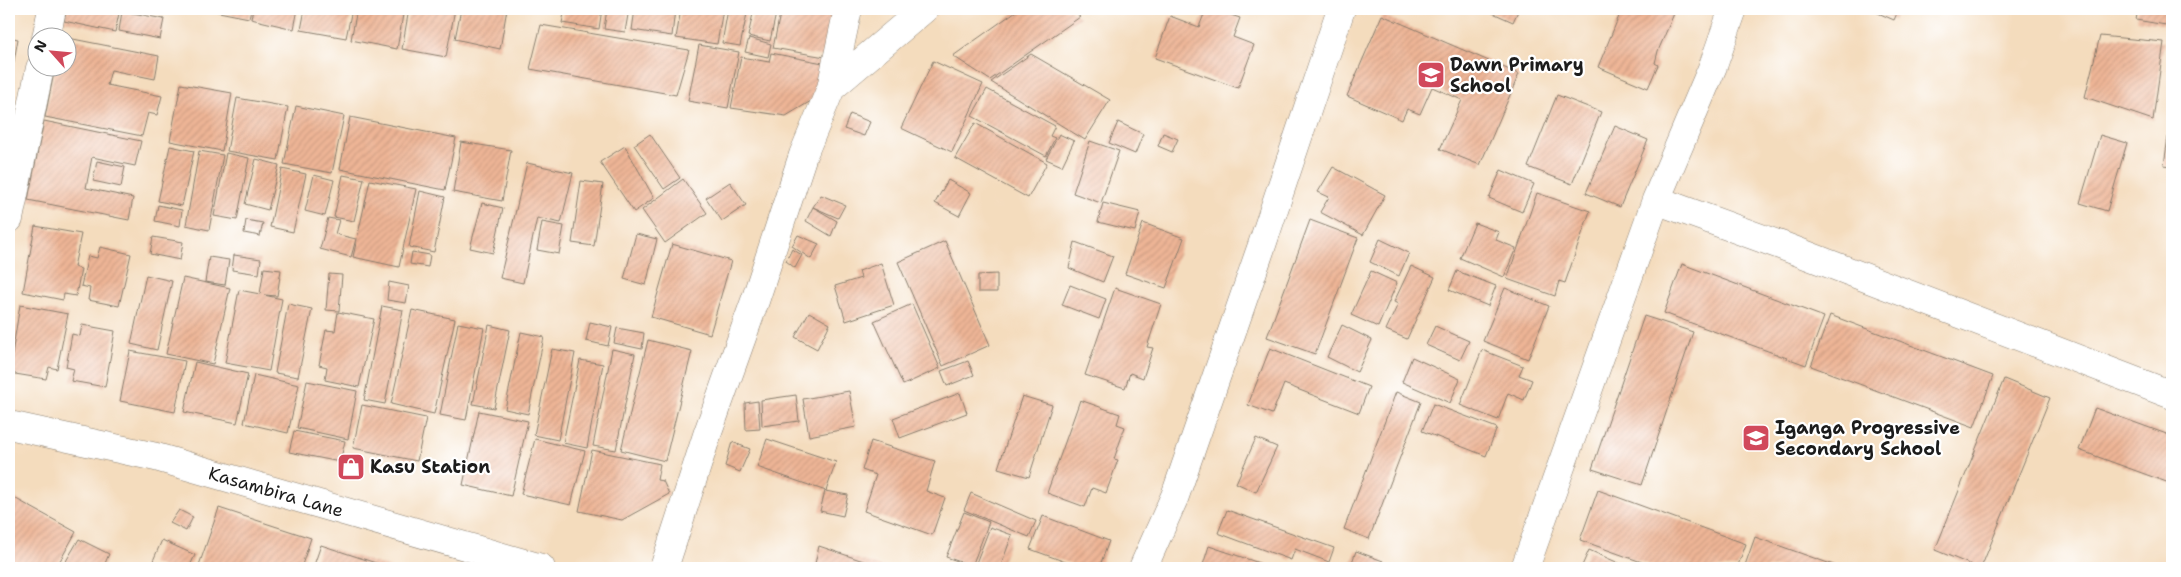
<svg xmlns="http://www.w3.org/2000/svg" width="2181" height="577" font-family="'Shantell Sans',sans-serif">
	<defs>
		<pattern id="building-hatch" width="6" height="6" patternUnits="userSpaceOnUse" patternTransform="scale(1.25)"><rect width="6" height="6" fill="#eeb596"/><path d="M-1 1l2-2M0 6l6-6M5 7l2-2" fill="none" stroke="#cc9b81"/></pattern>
	</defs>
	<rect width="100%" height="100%" fill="#fff"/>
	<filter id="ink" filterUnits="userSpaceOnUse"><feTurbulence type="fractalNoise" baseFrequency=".02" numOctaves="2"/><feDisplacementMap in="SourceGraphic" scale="10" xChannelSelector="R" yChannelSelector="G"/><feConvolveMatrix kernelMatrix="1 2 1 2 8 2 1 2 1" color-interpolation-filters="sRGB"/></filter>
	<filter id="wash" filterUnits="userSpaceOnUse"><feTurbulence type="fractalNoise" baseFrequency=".0096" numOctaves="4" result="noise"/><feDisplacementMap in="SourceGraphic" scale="20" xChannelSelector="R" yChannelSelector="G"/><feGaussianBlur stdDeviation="1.12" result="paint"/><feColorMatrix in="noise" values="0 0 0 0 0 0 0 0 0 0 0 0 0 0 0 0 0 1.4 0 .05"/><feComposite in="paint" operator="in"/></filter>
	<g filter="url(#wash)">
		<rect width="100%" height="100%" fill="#f4dcbd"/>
		<g id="blocks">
			<path fill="url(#building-hatch)" d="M67,9H120L115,32L64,21Z
				M155,9H175V13L154,11Z
				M204,9H251L249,18Z
				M253,9H298L294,29L251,19Z
				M305,9H352L346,38L301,30Z
				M357,9H404L397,49L351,40Z
				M409,9H455L446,57L402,49Z
				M461,9H507L500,49L455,39Z
				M565,9H602L599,29L562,23Z
				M607,9H629L625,32L604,29Z
				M635,9H675L672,36L632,30Z
				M681,9H723L717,44L676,38Z
				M728,9H748L740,46L722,43Z
				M754,9H777L770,41L748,36Z
				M781,9H834L825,57L773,48Z
				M1019,9H1070L1080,17L990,80L953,56Z
				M1206,9H1213L1240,18L1233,37L1254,45L1238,88L1155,58L1170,16L1199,27Z
				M1484,9H1519L1513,22Z
				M1622,9H1676L1658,51L1655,63L1658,65L1648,88L1598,67Z
				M1869,9H1899L1894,20Z
				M2138,9H2172V26L2136,20Z
				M122,11L164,19L160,39L119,31Z
				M1382,15L1519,74L1480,165L1440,149L1462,100L1432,87L1420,114L1407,109L1402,120L1347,96Z
				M541,25L689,50L676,95L530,69Z
				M2100,36L2164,42L2153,120L2085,97Z
				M9,37L18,39L10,83H9Z
				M68,38L159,56L155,79L111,70L107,85L162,96L157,115L148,113L142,136L45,117L55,68H68Z
				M749,38L771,44L768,57L745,52Z
				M699,45L739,52L728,108L688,101Z
				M771,53L823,63L816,98L786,116L731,108L741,57L769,62Z
				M1031,54L1110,100L1085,140L991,82Z
				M933,61L983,84L952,152L901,128Z
				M181,84L232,93L222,151L170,141Z
				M987,89L1055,126L1050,136L1055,138L1046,156L972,116Z
				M1557,95L1601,112L1572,184L1528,167Z
				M237,98L288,107L278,160L227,151Z
				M296,106L344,116L332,173L284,164Z
				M850,114L870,122L864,136L844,129Z
				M350,117L456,138L445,190L340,169Z
				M44,121L141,141L135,166L92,157L86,188L133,198L129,220L28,200Z
				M1118,122L1143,134L1135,154L1109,143Z
				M975,123L1047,163L1028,198L955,158Z
				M1615,126L1648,140L1620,207L1586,193Z
				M1163,133L1178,139L1172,152L1158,146Z
				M650,134L680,178L664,189L634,145Z
				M1059,134L1074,141L1062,166L1046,159Z
				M2100,135L2127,143L2107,211L2080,203Z
				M2168,137H2172V166L2164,165Z
				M1090,141L1119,151L1101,203L1073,193Z
				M461,142L511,150L502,201L453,192Z
				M170,146L194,151L182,206L158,201Z
				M625,146L654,198L634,212L600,162Z
				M199,151L223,155L209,230L186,225Z
				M226,153L249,158L237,220L214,216Z
				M256,159L279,165L268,210L245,204Z
				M97,161L125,167L121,187L93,181Z
				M527,163L573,173L561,223L537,218L523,283L500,278Z
				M1333,167L1385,195L1363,235L1320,212L1329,197L1318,192Z
				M282,169L306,174L293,232L270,227Z
				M1501,170L1534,184L1522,212L1489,198Z
				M314,175L334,180L325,216L305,211Z
				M343,175L364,179L354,221L334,217Z
				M683,179L707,213L665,243L642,210Z
				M370,180L416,189L399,267L353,257Z
				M948,180L971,193L959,216L935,203Z
				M581,181L603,184L594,246L572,243Z
				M730,182L746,205L722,221L706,198Z
				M420,191L445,197L434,252L409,247Z
				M1537,193L1590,211L1565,283L1559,281L1555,296L1507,279Z
				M821,195L845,205L838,218L813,207L837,221L831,236L806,221L813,207Z
				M482,203L503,208L493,253L470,248Z
				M1103,203L1140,212L1135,231L1098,222Z
				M158,205L182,210L180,226L155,221Z
				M328,218L339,220L335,234L356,239L351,257L320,249Z
				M246,220L263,223L260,236L244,233Z
				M1310,220L1358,238L1315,354L1267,337Z
				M542,222L564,226L559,254L537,250Z
				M1143,223L1184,238L1166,288L1125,274Z
				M1475,223L1499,232L1496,240L1516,248L1504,277L1460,258Z
				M35,226L81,234L74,267L81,269L76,296L64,294L63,300L23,292Z
				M636,234L657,239L646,285L624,279Z
				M798,235L819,244L811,259L792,246Z
				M153,237L183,242L180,260L150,254Z
				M1380,239L1409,253L1399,276L1370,262Z
				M945,241L990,345L943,366L898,262Z
				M1075,242L1113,256L1103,282L1069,268Z
				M672,244L731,261L710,334L651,317Z
				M100,247L131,254L119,306L88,300L90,288L81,286L88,256L97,258Z
				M792,249L802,255L795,268L786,261Z
				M412,252L430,255L428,267L410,264Z
				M234,255L261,259L259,274L232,270Z
				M209,257L229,260L225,285L205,282Z
				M881,263L894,305L846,321L835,286L861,278L859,271Z
				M1682,264L1824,317L1806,365L1664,313Z
				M1411,266L1435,277L1407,339L1386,330L1398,304L1394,302Z
				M264,268L281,270L277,296L264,295L282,299L269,371L225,363L239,290L260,294Z
				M1371,271L1397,283L1378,327L1351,315Z
				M1457,271L1496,286L1488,306L1449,290Z
				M329,274L342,275L339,311L326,310Z
				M997,274V292H978V275Z
				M146,275L172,281L157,350L131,344Z
				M183,278L230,288L213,364L166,354Z
				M389,282L409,286L406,303L387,300Z
				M1070,285L1106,299L1099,319L1062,305Z
				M1115,288L1161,304L1147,347L1153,348L1143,378L1130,373L1125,388L1085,375Z
				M1505,288L1549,306L1528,359L1483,341Z
				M288,304L312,309L298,377L275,373Z
				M912,304L940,368L903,385L874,321Z
				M20,305L68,314L57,369L49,367L46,379L9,373Z
				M382,306L403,310L385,404L364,400Z
				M412,310L455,319L434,414L391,404Z
				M338,312L374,319L359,387L325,380L327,367L319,365L326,330L335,331Z
				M809,312L830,324L817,349L795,337Z
				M1830,315L1993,376L1974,427L1811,366Z
				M1644,316L1693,332L1642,485L1592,469Z
				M590,322L612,327L608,346L586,341Z
				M458,323L484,328L466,420L440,415Z
				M82,325L115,331L105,387L71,381L74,369L66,367L72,334L80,336Z
				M489,325L510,330L494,408L473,404Z
				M1342,325L1372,340L1357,372L1327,357Z
				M1435,326L1469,341L1460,360L1426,345Z
				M617,328L644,333L642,349L614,343Z
				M521,332L544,337L528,414L505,409Z
				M648,340L692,351L665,461L621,450Z
				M1270,348L1369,387L1359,413L1284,384L1272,414L1248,405Z
				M552,349L575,353L558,440L534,435Z
				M612,349L635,354L616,450L593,446Z
				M1482,350L1523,366L1519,375L1532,380L1524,400L1508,393L1498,420L1460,405Z
				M130,351L185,361L175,412L120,401Z
				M1412,357L1460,379L1450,403L1402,382Z
				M580,360L603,364L587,448L563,443Z
				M968,361L974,375L947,386L941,371Z
				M195,362L248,374L237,423L184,412Z
				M254,375L299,385L288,433L244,423Z
				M2004,379L2050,398L1981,568H1979L1935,550Z
				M307,381L357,391L348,439L297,428Z
				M849,391L856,427L809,436L803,399Z
				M1396,392L1421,402L1369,539L1344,529Z
				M960,393L967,413L900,438L893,418Z
				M796,395L799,421L762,426L761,400Z
				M1022,396L1052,405L1029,477L998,468Z
				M1080,400L1120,414L1117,424L1125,427L1114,459L1118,460L1106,493L1092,488L1085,507L1047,493Z
				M758,401L760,429L746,430L745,403Z
				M1433,404L1497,428L1486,456L1422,431Z
				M362,405L426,418L417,461L353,448Z
				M2095,408L2172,436V484L2079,450Z
				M479,411L528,421L511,496L463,485Z
				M294,431L345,441L340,462L289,452Z
				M1256,438L1277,447L1256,492L1236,483Z
				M535,439L585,451L571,505L521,494Z
				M767,439L836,462L826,491L757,467Z
				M871,441L935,461L926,491L945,498L932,535L864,511L876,475L862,470Z
				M732,442L750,449L740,472L725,466Z
				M592,450L660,464L657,480L663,481L669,494L622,520L579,511Z
				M1598,490L1746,544L1737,568H1658L1580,540Z
				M825,491L848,495L843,516L820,511Z
				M971,493L1036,521L1029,537L964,510Z
				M9,495L76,532L56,568H9Z
				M219,508L311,538L301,568H198Z
				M179,510L193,517L186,531L170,523Z
				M1227,510L1334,548L1329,562L1295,549L1291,560L1218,533Z
				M964,512L989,522L972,566L946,557Z
				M1043,516L1109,541L1099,568H1082L1030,549Z
				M990,527L1012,535L1000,568H974Z
				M1755,537L1842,568H1744Z
				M79,539L109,554L103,568H62Z
				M162,540L195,555L189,568H165L152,563Z
				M321,545L391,568H313Z
				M819,546L884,568H814Z
				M1209,546L1274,568H1202Z
				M1589,550L1630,568H1581Z
				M1356,551L1383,561L1380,568H1350Z"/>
		</g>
	</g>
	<g filter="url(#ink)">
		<use href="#blocks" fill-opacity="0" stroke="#887c6c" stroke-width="1"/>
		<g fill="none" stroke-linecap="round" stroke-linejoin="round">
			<defs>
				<path id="minor" d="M46,38L52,9
					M831,88L848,9
					M1656,200L1783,246L2172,395
					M9,219L40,68
					M9,425L156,457L541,568
					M664,568L707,435L756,298L803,155L831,88L924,9
					M1143,568L1175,496L1262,245L1341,9
					M1525,568L1656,200L1713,66L1733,9"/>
			</defs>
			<use href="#minor" stroke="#887c6c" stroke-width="29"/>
			<use href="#minor" stroke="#fff" stroke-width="28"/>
		</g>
	</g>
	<defs>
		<symbol id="school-square" viewBox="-11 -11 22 22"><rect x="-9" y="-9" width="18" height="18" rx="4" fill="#d1495b" stroke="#fff"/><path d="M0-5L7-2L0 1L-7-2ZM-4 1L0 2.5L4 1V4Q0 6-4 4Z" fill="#fff"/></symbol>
		<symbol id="shop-square" viewBox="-11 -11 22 22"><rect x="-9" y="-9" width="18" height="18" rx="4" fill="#d1495b" stroke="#fff"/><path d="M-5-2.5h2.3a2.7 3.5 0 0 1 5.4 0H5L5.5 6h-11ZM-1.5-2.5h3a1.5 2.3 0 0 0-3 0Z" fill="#fff"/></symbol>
	</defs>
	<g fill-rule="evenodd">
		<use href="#school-square" x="1415" y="59" width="32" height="32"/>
		<use href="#school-square" x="1740" y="422" width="32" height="32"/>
		<use href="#shop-square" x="335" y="451" width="32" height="32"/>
	</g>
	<g text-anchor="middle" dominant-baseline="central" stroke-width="4.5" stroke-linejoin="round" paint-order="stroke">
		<g font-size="18" font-weight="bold" fill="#1c1c1c" stroke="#fff" text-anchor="start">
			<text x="1450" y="65">Dawn Primary<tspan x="1450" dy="21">School</tspan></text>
			<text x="1775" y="428">Iganga Progressive<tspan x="1775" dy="21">Secondary School</tspan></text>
			<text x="370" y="467">Kasu Station</text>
		</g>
		<g font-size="18" fill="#1c1c1c" stroke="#fff">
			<text transform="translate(276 492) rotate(16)">Kasambira Lane</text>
		</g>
	</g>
	<rect width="2181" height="577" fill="none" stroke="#fff" stroke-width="30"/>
	<g transform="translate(52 52) rotate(297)"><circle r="24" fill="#ffffff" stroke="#a4a4a4"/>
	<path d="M0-4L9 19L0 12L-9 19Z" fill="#d1495b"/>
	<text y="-8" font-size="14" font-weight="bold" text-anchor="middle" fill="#1c1c1c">N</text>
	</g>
</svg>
